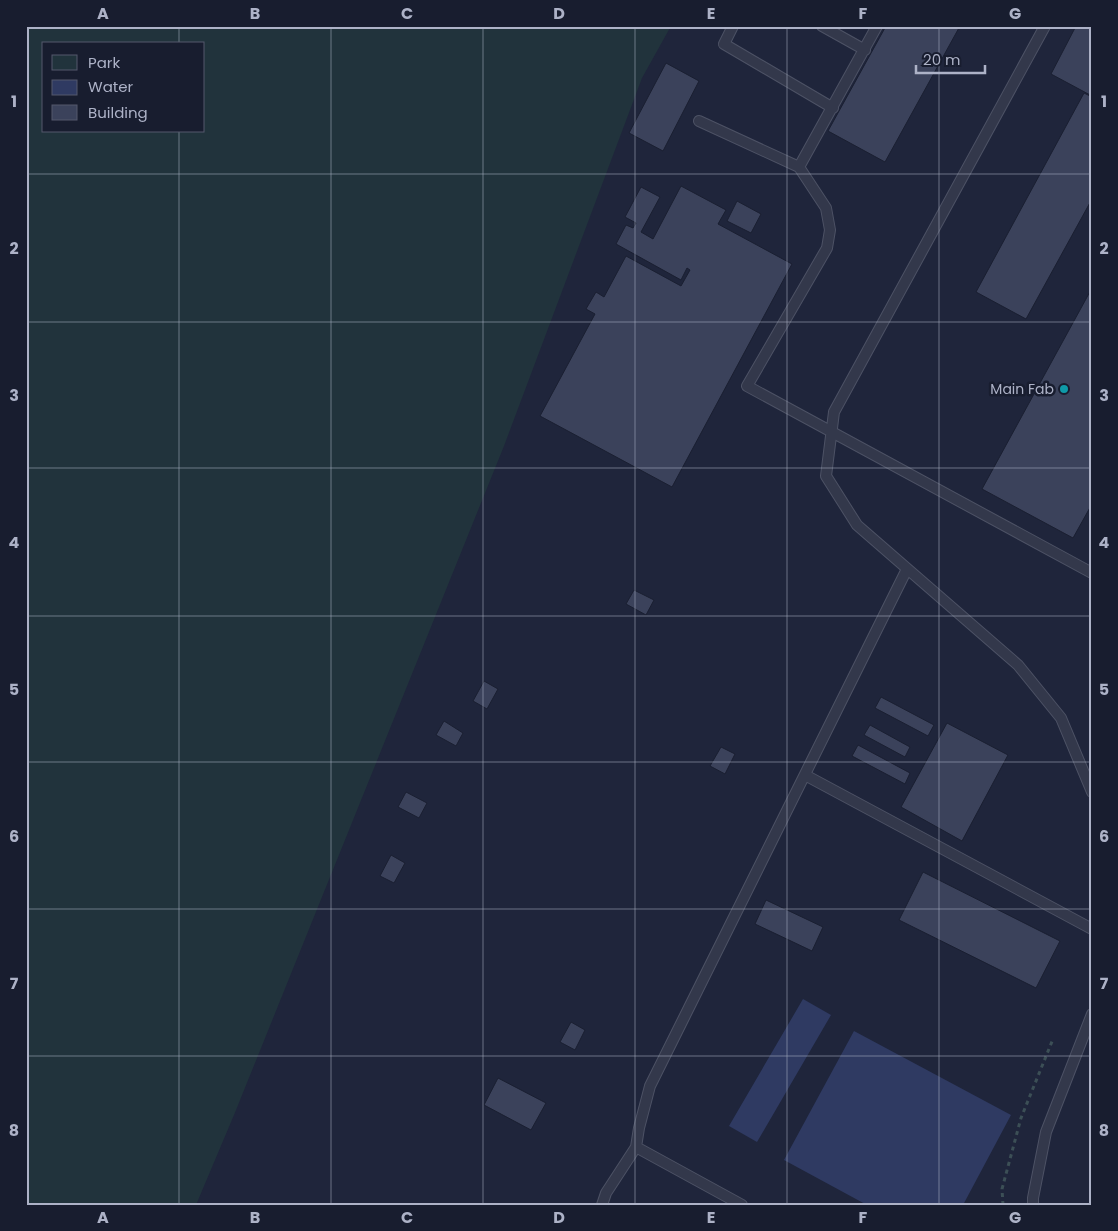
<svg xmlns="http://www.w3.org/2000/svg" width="1118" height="1231" font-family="Poppins,sans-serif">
	<rect width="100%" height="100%" fill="#1f253b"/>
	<path fill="#21333c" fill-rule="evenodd" d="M26,26H671L642,78L504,446L234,1115L196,1205H26ZM44,44H204V131H44Z"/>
	<path fill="#2f3a62" d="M803,999L831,1015L757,1142L729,1126Z
		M854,1031L1011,1115L963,1205H867L784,1160Z"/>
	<path fill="#3b425b" stroke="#1a1f31" d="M886,26H960L885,162L828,131Z
		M1076,26H1092V96L1051,74Z
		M666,63L699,81L663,151L629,133Z
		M1084,93L1092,97V199L1026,319L976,292Z
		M681,186L726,210L718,224L792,264L672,487L540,416L595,314L586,309L596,292L604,297L626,256L681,286L690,270L687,268L681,280L616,244L626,225L633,228L636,223L625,217L641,187L660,197L641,232L653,239Z
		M737,201L761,214L751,233L727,221Z
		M1092,288V504L1073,538L982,489Z
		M634,590L654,600L646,615L626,604Z
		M484,681L498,689L487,709L473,701Z
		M881,697L934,725L928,736L875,708Z
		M444,721L463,733L456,746L436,735Z
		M947,723L1008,755L962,841L901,807Z
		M870,725L910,747L905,757L864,735Z
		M858,745L910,773L905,784L852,756Z
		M721,747L735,754L725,774L710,766Z
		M406,792L427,803L419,818L398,807Z
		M391,855L405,863L394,883L380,876Z
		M923,872L1060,941L1036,988L899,920Z
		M766,900L823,927L812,951L755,924Z
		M571,1022L585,1030L575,1050L560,1042Z
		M498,1078L546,1103L531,1130L484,1105Z"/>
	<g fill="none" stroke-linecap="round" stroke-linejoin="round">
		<defs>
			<path id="lane" d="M733,26L724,44L833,108
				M822,26L865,50
				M1045,26L834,412L826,476L857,525L1018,665L1061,718L1092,792
				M699,121L799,167L826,208L830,230L827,248L747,386L1092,573
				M799,167L877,26
				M805,775L1092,929
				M602,1205L606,1193L636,1147
				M742,1205L636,1147L639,1128L650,1086L907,569
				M1033,1205V1198L1046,1132L1092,1014"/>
		</defs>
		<use href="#lane" stroke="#4d5265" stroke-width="12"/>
		<path stroke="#3c4f56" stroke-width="3" stroke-dasharray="4 4" stroke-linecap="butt" d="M1003,1205L1002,1189L1021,1118L1053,1039"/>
		<use href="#lane" stroke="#33384b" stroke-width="10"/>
	</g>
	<path fill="none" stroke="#adb2c7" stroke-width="1" stroke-opacity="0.55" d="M179,26V44M331,26V1205M483,26V1205M635,26V1205M787,26V1205M939,26V1205M179,131V1205M26,174H1092M26,322H1092M26,468H1092M26,616H1092M26,762H1092M26,909H1092M26,1056H1092"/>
	<circle fill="#0f9aa8" stroke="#181d2f" stroke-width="2" cx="1064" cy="389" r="5"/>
	<g text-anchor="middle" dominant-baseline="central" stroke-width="5" stroke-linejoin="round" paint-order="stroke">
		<g font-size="14" fill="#adb2c7" stroke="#181d2f" text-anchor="end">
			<text x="1054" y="389">Main Fab</text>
		</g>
	</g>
	<rect width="1118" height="1231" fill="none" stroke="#181d2f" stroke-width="55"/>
	<rect x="42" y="42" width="162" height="90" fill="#181d2f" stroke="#54596c"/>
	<rect x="52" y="55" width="25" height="15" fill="#21333c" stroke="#54596c"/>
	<text x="88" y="68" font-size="15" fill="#adb2c7">Park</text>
	<rect x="52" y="80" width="25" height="15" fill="#2f3a62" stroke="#54596c"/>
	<text x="88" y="92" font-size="15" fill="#adb2c7">Water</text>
	<rect x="52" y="105" width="25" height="15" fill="#3b425b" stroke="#54596c"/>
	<text x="88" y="118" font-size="15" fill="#adb2c7">Building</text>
	<path d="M916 65v8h69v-8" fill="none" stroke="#adb2c7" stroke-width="2.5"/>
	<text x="923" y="65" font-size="15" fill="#adb2c7" stroke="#181d2f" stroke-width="4" paint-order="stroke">20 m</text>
	<rect x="28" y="28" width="1062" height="1176" fill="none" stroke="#adb2c7" stroke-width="2"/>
	<g font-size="16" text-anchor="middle" font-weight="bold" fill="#adb2c7">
		<text x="103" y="19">A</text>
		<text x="255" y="19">B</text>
		<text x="407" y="19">C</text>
		<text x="559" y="19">D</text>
		<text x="711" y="19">E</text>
		<text x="863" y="19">F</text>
		<text x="1015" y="19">G</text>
		<text x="14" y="107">1</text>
		<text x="1104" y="107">1</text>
		<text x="14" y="254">2</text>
		<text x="1104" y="254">2</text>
		<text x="14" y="401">3</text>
		<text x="1104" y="401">3</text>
		<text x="14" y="548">4</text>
		<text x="1104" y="548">4</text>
		<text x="14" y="695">5</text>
		<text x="1104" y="695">5</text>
		<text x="14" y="842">6</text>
		<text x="1104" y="842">6</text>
		<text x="14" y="989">7</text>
		<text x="1104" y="989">7</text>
		<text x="14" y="1136">8</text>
		<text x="1104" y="1136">8</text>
		<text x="103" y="1223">A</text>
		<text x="255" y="1223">B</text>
		<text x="407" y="1223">C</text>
		<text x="559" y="1223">D</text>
		<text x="711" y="1223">E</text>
		<text x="863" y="1223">F</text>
		<text x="1015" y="1223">G</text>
	</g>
</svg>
